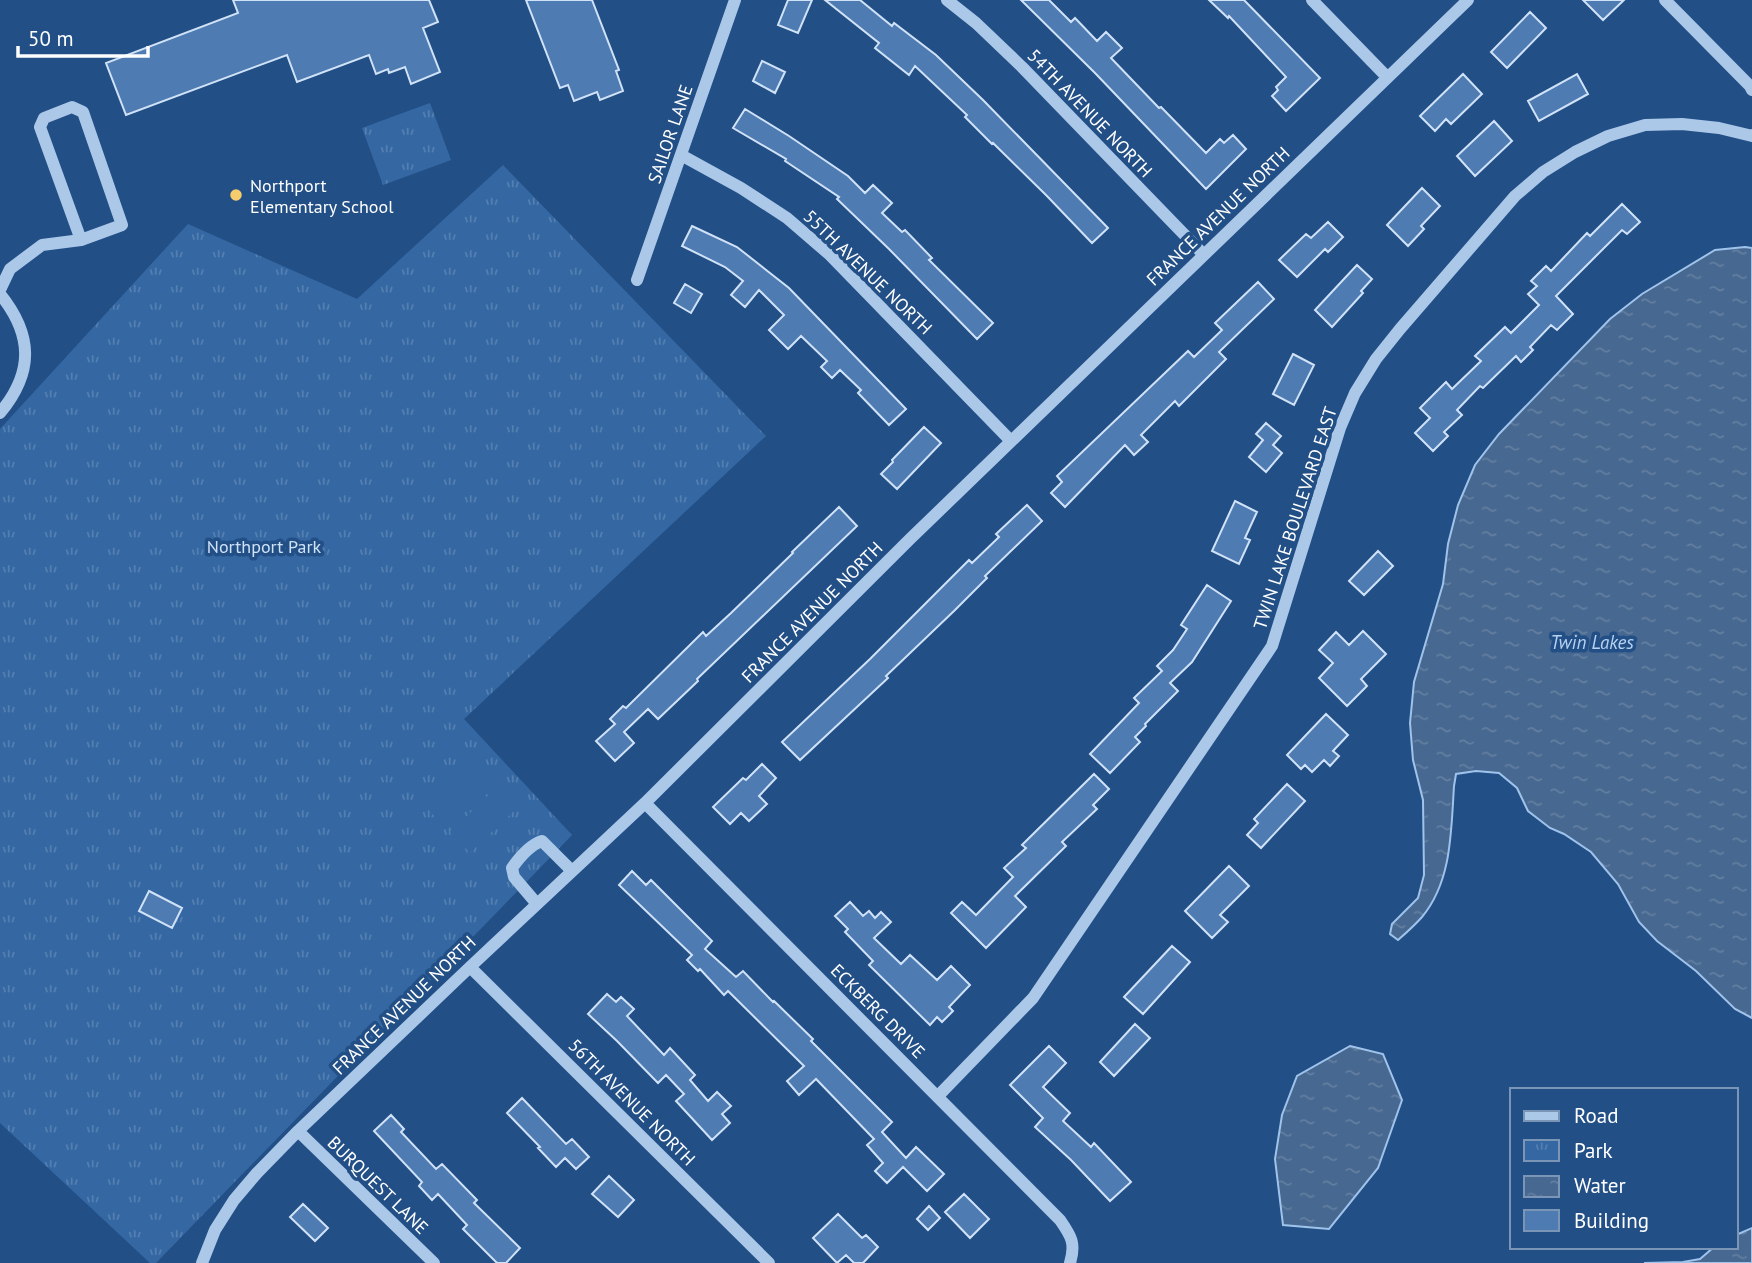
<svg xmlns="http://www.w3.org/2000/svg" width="1752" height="1263" font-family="'PT Sans',sans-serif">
	<defs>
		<pattern id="park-tufts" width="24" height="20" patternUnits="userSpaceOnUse" patternTransform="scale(1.75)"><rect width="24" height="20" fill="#3568a3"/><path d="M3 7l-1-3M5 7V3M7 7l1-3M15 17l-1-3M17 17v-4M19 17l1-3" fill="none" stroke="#537fb1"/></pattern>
		<pattern id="water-ripples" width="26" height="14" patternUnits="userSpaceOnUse" patternTransform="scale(1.75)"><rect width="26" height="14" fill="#476890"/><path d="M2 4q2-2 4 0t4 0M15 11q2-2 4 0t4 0" fill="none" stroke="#637fa1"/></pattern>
	</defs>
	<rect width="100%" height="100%" fill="#224f86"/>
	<path fill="url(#park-tufts)" d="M430,103L451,160L383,185L362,128Z
		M503,165L766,436L464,719L572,835L156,1263H150L0,1123V429L188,224L357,299Z"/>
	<path fill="#3568a3" d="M468,761L488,782L444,826L424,805Z
		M495,789L515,810L470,853L450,832Z"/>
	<path fill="url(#water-ripples)" stroke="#9fc3eb" stroke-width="2" d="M1745,247L1752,248V1018L1735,1009L1696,971L1657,941L1639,922L1618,884L1591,852L1564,834L1550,828L1528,811L1517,788L1499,773L1476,771L1456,774L1454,786C1451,831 1452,881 1422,917C1415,925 1406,933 1398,940L1390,934L1392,924L1418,898L1424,875L1423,800L1413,760L1410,723L1414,682L1443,584L1448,544L1458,505L1475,465L1499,434L1610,319L1642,294L1715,250Z
		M1350,1046L1383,1054L1402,1100L1378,1168L1329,1229L1283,1225L1275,1159L1282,1115L1297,1076Z
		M1752,1228V1263H1644L1683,1262L1700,1259L1714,1247H1736V1235Z"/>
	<path fill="#4e7bb1" stroke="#d0e2f7" stroke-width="2" d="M233,0H429L438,22L423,28L440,72L411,84L405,67L389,73L388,69L376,74L369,55L297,82L287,55L126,115L106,63L238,13Z
		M526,0H592L619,70L616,71L623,91L600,100L597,92L574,101L568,85L560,88Z
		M788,0H812L798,33L778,25Z
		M825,0H860L892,26L894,23L936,55L983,100L1108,228L1092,243L1046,195L993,143L992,144L965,117L967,115L915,66L909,75L875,48L879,43Z
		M1021,0H1049L1071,22L1075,18L1097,41L1106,32L1122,48L1111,58L1159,108L1161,107L1206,153L1220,139L1224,143L1233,135L1246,149L1206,189L1095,73Z
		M1209,0H1244L1320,78L1286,111L1272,96L1278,90L1276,87L1286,77L1229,16L1228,18Z
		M1583,0H1624L1603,20Z
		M1530,12L1546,28L1507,68L1491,52Z
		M762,61L785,72L775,93L753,81Z
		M1463,74L1482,94L1451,124L1446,119L1435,131L1420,116Z
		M1577,74L1588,94L1539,121L1528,101Z
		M745,109L789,136L848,176L865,193L873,185L892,203L882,213L902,232L905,230L932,258L929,260L993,323L977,339L889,249L837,199L839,197L785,161L786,159L733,128Z
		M1494,121L1512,141L1475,176L1457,156Z
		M1422,188L1440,206L1421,226L1424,229L1408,246L1387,225Z
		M1622,204L1640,222L1627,234L1622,230L1556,296L1573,314L1557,330L1551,325L1530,347L1533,350L1521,362L1516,356L1483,388L1480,386L1457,410L1462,415L1444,432L1448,436L1433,451L1415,433L1430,418L1420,408L1446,382L1452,389L1481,361L1475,356L1505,327L1511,333L1539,305L1528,294L1537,286L1531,281L1546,266L1551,271L1587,233L1590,236Z
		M1328,222L1343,237L1328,252L1325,249L1297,277L1279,260L1306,234L1311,238Z
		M692,226L737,247L789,288L906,409L889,425L858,393L861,390L840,370L832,378L821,367L827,361L801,336L788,349L769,330L784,315L759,290L745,307L731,295L743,281L725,267L682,246Z
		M1357,265L1372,279L1361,291L1363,293L1332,327L1315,310Z
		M1258,282L1274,299L1219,352L1226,359L1179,406L1175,401L1141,435L1148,442L1134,455L1125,445L1065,507L1051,493L1062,482L1057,476L1188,351L1194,357L1222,330L1215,323Z
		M685,284L702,294L691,313L674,303Z
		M1293,354L1314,365L1294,405L1273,394Z
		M1266,423L1281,436L1273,445L1282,453L1266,472L1249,457L1263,440L1256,434Z
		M924,427L941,443L897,489L881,474L893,462L892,460Z
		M1235,501L1257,512L1245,538L1250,540L1239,564L1212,551Z
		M1027,505L1042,521L985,576L987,578L954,611L886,676L888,678L800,760L782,742L870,659L969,560L972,563L999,537L996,534Z
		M839,507L857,526L697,679L698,681L658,719L648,709L624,732L634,743L615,761L596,741L615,724L610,719L623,706L626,708L703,632L706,636L731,613L793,553L792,552Z
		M1378,551L1393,566L1364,595L1349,581Z
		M1207,585L1231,601L1192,662L1170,683L1178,691L1145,724L1146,726L1135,737L1140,742L1110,773L1090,754L1139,703L1134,698L1162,671L1157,666L1173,650L1187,629L1181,625Z
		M1363,631L1386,654L1361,679L1367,686L1347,706L1319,678L1333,663L1319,650L1336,632L1349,645Z
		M1326,714L1348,735L1333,751L1339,756L1330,766L1324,760L1312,772L1305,765L1301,769L1287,755Z
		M762,764L776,778L759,796L767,804L749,821L741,813L730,824L713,807L743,778L746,780Z
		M1094,774L1109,789L1093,805L1097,809L1062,842L1066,846L1015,896L1026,907L986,948L951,913L962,902L976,915L1013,877L1004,868L1026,848L1022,845Z
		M1287,784L1305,801L1261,848L1247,835L1258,823L1254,819Z
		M1229,866L1249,886L1220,915L1228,922L1212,938L1185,911Z
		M632,871L646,885L651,880L712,941L705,949L725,967L736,977L743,971L773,1002L774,1001L813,1039L811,1041L892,1122L882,1132L906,1158L916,1147L944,1174L927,1191L903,1167L887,1183L875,1171L883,1163L867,1145L874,1139L816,1079L799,1095L787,1081L804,1066L728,991L724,995L700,969L698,971L687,960L692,955L619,885Z
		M149,891L182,908L172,928L139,911Z
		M850,902L863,916L869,911L875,918L881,912L891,922L874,938L901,964L910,955L937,980L951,966L970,985L949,1007L953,1011L942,1022L937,1017L930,1025L869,965L873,961L845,932L848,929L835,916Z
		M1172,946L1190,962L1143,1014L1124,997Z
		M607,994L616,1002L621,997L634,1009L627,1016L664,1055L670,1048L695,1075L690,1080L708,1101L717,1092L731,1106L722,1114L730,1123L712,1140L676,1101L684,1094L666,1075L658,1083L617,1041L588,1014Z
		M1135,1024L1150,1038L1114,1076L1100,1062Z
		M1049,1046L1066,1063L1043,1087L1070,1113L1063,1121L1091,1147L1094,1143L1131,1182L1110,1201L1071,1160L1035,1127L1043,1118L1010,1085Z
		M522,1098L566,1144L572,1139L589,1157L576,1169L565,1158L556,1167L538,1148L540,1147L507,1113Z
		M391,1115L404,1129L401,1132L436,1169L442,1164L477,1200L474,1203L520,1248L506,1263H497L463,1229L467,1225L438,1194L432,1200L419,1186L422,1182L374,1131Z
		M609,1176L634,1200L618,1217L592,1194Z
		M964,1194L989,1219L970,1238L945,1212Z
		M303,1204L328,1228L315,1241L290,1217Z
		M929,1206L940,1218L928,1230L917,1219Z
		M838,1214L862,1238L866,1235L878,1247L863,1263H854L846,1255L837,1263L813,1238Z"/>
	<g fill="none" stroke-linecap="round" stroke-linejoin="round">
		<path stroke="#abc8e9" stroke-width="12" d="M947,0L976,23L1022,67L1204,255
			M1312,0L1387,77
			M1665,0L1750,86L1752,90
			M681,155L741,188L787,218L830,255L1011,441
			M637,280L735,0
			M0,290L10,269L42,245L81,240L122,225L83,112L72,107L44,118L40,127L81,240
			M0,294C33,335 34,372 0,413
			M645,803L1060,1220C1071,1236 1076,1243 1070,1263
			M537,904L514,877L512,868C519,858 530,845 542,841L572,871
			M470,967L769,1263
			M938,1096L1033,998L1272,646L1340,428L1355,393L1376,359L1400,329L1515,196L1543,172L1575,152L1608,136L1645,125L1682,124L1719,128L1752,136V135
			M298,1131L434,1263
			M202,1263L215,1230L234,1200L257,1173L298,1131L470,967L645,803L910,539L1468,0"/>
	</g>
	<circle fill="#f6cd6d" stroke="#224f86" stroke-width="2.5" cx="236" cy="195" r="7"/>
	<g text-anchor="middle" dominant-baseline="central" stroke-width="7" stroke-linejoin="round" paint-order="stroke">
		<g font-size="18" fill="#fff" stroke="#224f86">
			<text transform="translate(1090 113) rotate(46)">54TH AVENUE NORTH</text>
			<text transform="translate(670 134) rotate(-71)">SAILOR LANE</text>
			<text transform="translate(1218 216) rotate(-44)">FRANCE AVENUE NORTH</text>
			<text transform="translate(868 272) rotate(44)">55TH AVENUE NORTH</text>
			<text transform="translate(1295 518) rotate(-72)">TWIN LAKE BOULEVARD EAST</text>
			<text transform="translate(812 612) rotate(-45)">FRANCE AVENUE NORTH</text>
			<text transform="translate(404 1005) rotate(-44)">FRANCE AVENUE NORTH</text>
			<text transform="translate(878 1011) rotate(45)">ECKBERG DRIVE</text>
			<text transform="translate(632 1102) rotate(45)">56TH AVENUE NORTH</text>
			<text transform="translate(378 1185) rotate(44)">BURQUEST LANE</text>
		</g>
		<g font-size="18" fill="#fff" stroke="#224f86" text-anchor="start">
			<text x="250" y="185">Northport<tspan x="250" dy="21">Elementary School</tspan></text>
		</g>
		<g font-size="18" fill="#d0e2f7" stroke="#224f86">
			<text x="264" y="546">Northport Park</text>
		</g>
		<g font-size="19" font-style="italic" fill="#b7d2f1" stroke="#224f86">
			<text x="1592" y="642">Twin Lakes</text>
		</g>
	</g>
	<rect x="1510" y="1088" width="228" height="161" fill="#224f86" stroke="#7a95b6" stroke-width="2"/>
	<rect x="1524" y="1111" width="35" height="10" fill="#abc8e9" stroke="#7a95b6" stroke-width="2"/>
	<text x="1574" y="1123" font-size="21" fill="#ffffff">Road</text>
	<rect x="1524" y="1140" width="35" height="21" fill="url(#park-tufts)" stroke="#7a95b6" stroke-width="2"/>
	<text x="1574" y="1158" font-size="21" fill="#ffffff">Park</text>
	<rect x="1524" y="1176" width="35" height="21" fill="url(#water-ripples)" stroke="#7a95b6" stroke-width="2"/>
	<text x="1574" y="1193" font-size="21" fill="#ffffff">Water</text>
	<rect x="1524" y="1210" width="35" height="21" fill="#4e7bb1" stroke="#7a95b6" stroke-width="2"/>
	<text x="1574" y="1228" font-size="21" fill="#ffffff">Building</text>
	<path d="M18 46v10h130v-10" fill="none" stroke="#ffffff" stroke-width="3.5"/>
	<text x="28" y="46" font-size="21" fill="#ffffff" stroke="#224f86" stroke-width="5" paint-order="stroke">50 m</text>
</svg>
